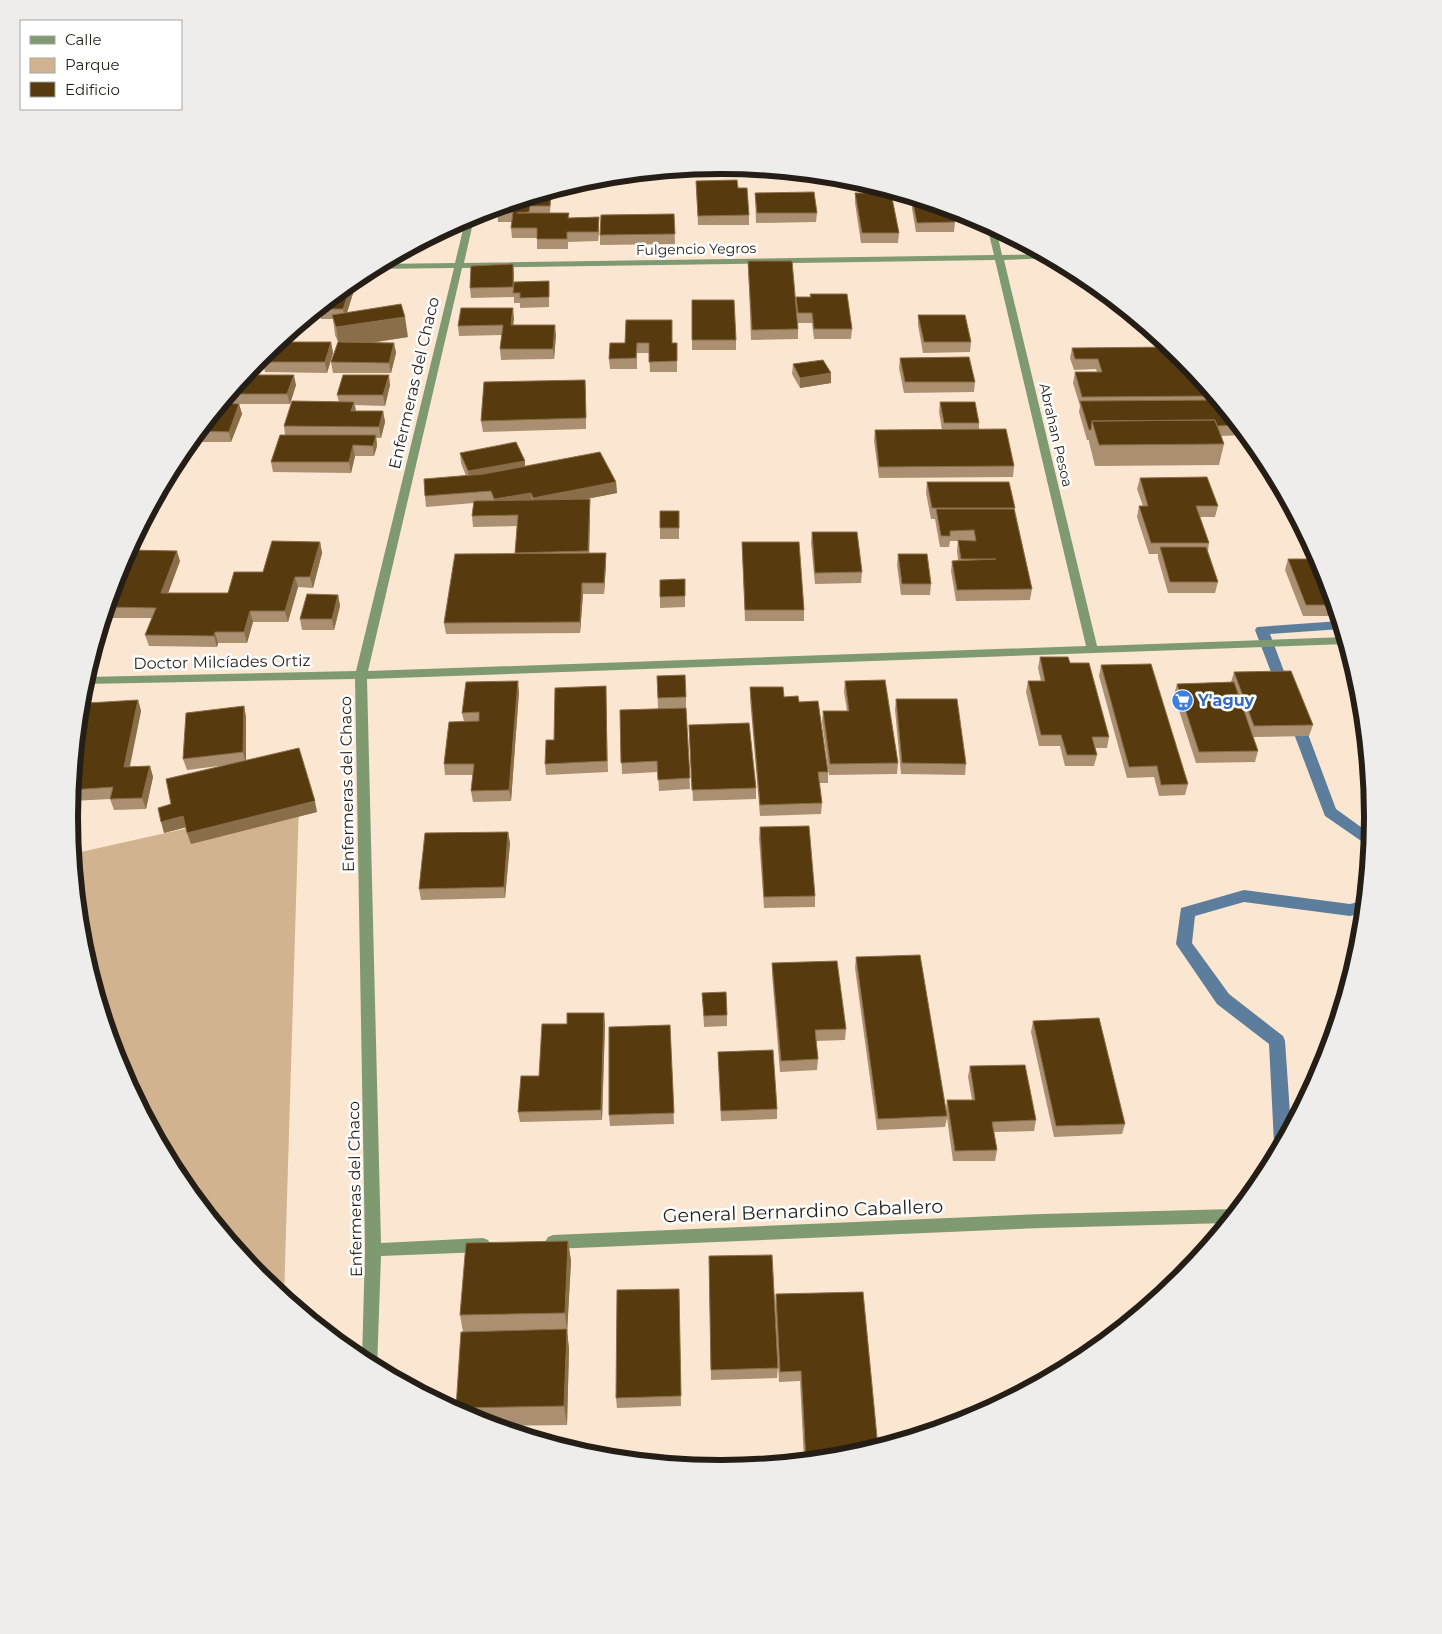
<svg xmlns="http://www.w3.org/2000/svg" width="1442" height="1634" font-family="Montserrat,sans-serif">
	<rect width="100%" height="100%" fill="#fbe7d1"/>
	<path fill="#d2b390" d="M299,803L284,1298L260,1278L179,1179L118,1066L81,944L72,854Z"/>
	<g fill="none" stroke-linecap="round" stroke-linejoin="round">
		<path fill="#5c7e9c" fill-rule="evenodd" d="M1340,621L1341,629L1270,634L1291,690L1289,693H1279L1255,630L1257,627Z
			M1295,713L1302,718L1336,809L1372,835L1370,847L1325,816L1288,718Z
			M1244,890L1350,904L1365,900L1364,912L1350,916L1244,902L1195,916L1192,943L1229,994L1283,1036L1285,1041L1291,1128L1279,1149L1274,1143L1269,1044L1217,1004L1176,944L1181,908Z"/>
		<path fill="#7f9a71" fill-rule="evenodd" d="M472,214H475L464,263L994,255L987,226L989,224L996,228L1002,255L1046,254L1052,258L1004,260L1097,646L1345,637L1347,644L367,679L381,1243L483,1238L488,1240L491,1245L488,1250L483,1252L381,1256L377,1369L362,1361L365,1250L355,679L83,684L85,677L356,671L454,268L370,269L378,264L455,263L466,217ZM995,260L1086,646L368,671L462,268Z
			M1234,1209L1238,1211L1228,1223L1042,1228L553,1249L548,1247L545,1242L548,1237L553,1235L1042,1214Z"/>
	</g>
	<path fill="#aa9070" d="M715,165H721L740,167V173H716Z
		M696,181L738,188L749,215V225H698Z
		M573,184V190H551Z
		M551,190V198L550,213H569V218L599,227L598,241L568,242V249H537V238H512L511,228L512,222H498L497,210H494L493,208Z
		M755,193L817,213L816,222L756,223Z
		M855,193L899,233L898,243H861L855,203Z
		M912,199L955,222L954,232H916L912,209Z
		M674,214L675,244L600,245V235Z
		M748,261L798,329V339L751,340Z
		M513,264L514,288L549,281V307L520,308V303H514V295V297L471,298L470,288Z
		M355,278L356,284L347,312L408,337L372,343H394L396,353L391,373H333L331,362L338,342L335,335L333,319H321L319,310H316Z
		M810,294L852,329L851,339H814L812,323H798L796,308V297H810Z
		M312,313L309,322H301Z
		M918,315L971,342L970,352L923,353L918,325Z
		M514,318L513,325L556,335L554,359L501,360L500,349L502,335L459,336L458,326Z
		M692,340H736V350H692Z
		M331,342L333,353L327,373L265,372L263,362Z
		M610,343H677V372H650L649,353H637V369H610L609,359Z
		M1072,348L1189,371L1209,396L1208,400H1219L1255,444H1246L1242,435L1221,436L1224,444L1219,465L1095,466L1089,442V440H1087L1079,412L1080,406L1073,383L1075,372H1097L1096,369L1074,370L1070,358Z
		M900,358L975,382L974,392L904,393L899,368Z
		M793,364L831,383L800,388L792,374Z
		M244,375L296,385L290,404H239L242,414L231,442H189Z
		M390,385L385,406L355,405L356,411H383L385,422L381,438H376L377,446L374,456H355L351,473L273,472L271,462L285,435L284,426L339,402L337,395Z
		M586,390V429L483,432L481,421Z
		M940,402L979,423V429L1014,466L1013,477L879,478L874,441L875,430H942L939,412Z
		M460,453L525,467L616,482L617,493L582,500L590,510L589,553H606V564L604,594H583L580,633L446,634L444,623L515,554L517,526L473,527L472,516L474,503L426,507L425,496L466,476L461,463Z
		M1140,478L1218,506L1215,517H1200L1209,543L1208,551L1218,582L1215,593H1168L1158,558V554H1149L1137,517L1139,506H1143L1137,489Z
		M927,482L1015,508V510L1032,589L1030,600L956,601L951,571L952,561L958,560L957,551L958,541H950L949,547H940L935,519H931L926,493Z
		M660,511H679V539H660Z
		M812,532L862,572L861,583L815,584L811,543Z
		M320,542L322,553L313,588L298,587L288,622H253L247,643H218L217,647L149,646L145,635L152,618H108L105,610L119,567L180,561L168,593H228L263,572Z
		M742,542L804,610V621H745Z
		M898,554L931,584L930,595H901L897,565Z
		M1288,559L1324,568L1338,616H1303L1285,570Z
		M685,579V607L660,608V597Z
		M338,595L340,606L334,630H302L300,619Z
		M1040,657L1070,663L1109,737L1107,748H1095L1097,755L1094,766H1065L1060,746H1039L1026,692L1028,681H1041L1038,668Z
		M1101,665L1188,784L1185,795L1159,796L1154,777L1127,778L1099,676Z
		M1234,672L1313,725L1309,736L1253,737L1258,751L1255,762L1196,763L1174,695L1177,684L1231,682Z
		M657,676L686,697V708L690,789L659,791L658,772L622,774L620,710L658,709Z
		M845,681L898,763L897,774L829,775L822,722L823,711H847L844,692Z
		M750,687L799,702L828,772V783H819L822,803L821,814L760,816L750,698Z
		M519,692L511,801L473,802L471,791L473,775H445L444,764L464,722L462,713Z
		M606,697L608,772L546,775L545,764L554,740Z
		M896,699L966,764L965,775L901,774L895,710Z
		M138,700L141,711L130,767L150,766L153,777L146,809L114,810L110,799L72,801L71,798L74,764Z
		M244,706L246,717V761L317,812L191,844L186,827L164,833L171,804L227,765L187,770L183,759Z
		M689,725L756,788V799L693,801Z
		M760,827L815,896V907L764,908L759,838Z
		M508,832L510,843L505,898L421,900L419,889Z
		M856,957L946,1110L947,1100H972L968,1077L970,1066L1036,1120L1034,1131L994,1132L997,1150L995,1161H953L947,1118L945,1127L877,1130L855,968Z
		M772,963L846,1029L845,1040L816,1041L818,1059L817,1070L780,1072L772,974Z
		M702,993L727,1015V1026L704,1027Z
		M1033,1021L1125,1124L1122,1134L1054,1137L1031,1032Z
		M605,1024L602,1120L520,1122L518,1112L539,1076Z
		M670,1025L674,1124L610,1126L609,1115Z
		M718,1052L777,1109V1119L721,1121Z
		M568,1241L571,1261L567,1333L569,1349L567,1425L493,1426L471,1419L456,1412V1408L463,1332L460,1315Z
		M709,1256L778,1368L777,1378L711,1380Z
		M679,1289L681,1406L617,1408L616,1398Z
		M776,1294L848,1457L804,1461L800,1381L779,1382L775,1304Z"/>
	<path fill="#896e49" d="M599,217V227L598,241V232Z
		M513,264L514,274V297L513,287Z
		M355,278L356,284L345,319L343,309L353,280Z
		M513,308L514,318L512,335L511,325Z
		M312,313L309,322L308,316Z
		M405,317L408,337L339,347L336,327Z
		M555,325L556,335L554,359L553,349Z
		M331,342L333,353L327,373L325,362Z
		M394,343L396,353L391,373L389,363Z
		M831,373V383L800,388V378Z
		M294,375L296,385L290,404L287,394Z
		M389,375L390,385L385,406L383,395Z
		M585,380L586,390V429V418Z
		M354,402L356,412L351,411Z
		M239,404L242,414L231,442L229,432Z
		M383,411L385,422L381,438L379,427Z
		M376,435L377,446L374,456L373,446Z
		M353,445L355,456L351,473L349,462Z
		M525,461V472L469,482L468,471Z
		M616,482L617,493L534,509L533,498Z
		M531,493L532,503L495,510L494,499Z
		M590,499V510L589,562L588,551Z
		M320,542L322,553L313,588L310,577Z
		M177,551L180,561L164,604L161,593Z
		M606,553V564L604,594V583Z
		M295,577L298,587L288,622L285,611Z
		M582,583L583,594L580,633V622Z
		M338,595L340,606L334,630L332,619Z
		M250,611L253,622L247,643L244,632Z
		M215,632L218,643L217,647L214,636Z
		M518,681L519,692L511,801L509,790Z
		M138,700L141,711L127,778L124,767Z
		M244,706L246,717V763L243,752Z
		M150,766L153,777L146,809L142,798Z
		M315,801L317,812L191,844L187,833Z
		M183,816L187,827L164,833L161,822Z
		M508,832L510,843L505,898L504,887Z
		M604,1013L605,1024L602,1120L601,1110Z
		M568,1241L571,1261L567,1333L565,1313Z
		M567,1329L569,1349L567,1425L564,1406Z"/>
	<path fill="#583a0f" stroke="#896e49" d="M737,180L738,188H747L749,215L698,216L696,181Z
		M551,190L550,206H530L529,212L517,213H569L568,218L599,217L598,232H567V239H537V228H511L513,212L497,213L498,206L502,205H517V200Z
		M814,192L817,213H757L755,193Z
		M855,193H891L899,233H862Z
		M912,199H919L951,209L955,222L917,223Z
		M674,214L675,234L600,235L601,215Z
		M748,261H792L798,329L752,330Z
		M513,264V287L470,288L471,266Z
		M353,280L343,309H319L320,307Z
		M549,281V297L520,298V293H513L514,282Z
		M810,294H847L852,329H814L812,313H798L796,297H811Z
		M692,300H734L736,340H692Z
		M401,304L405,317L336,327L332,315Z
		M461,308H513L511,325H555L553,349H500L503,325L458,326Z
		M918,315H965L971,342H924Z
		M626,320H672V343H677V361L649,362V343H637L636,358L609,359L610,343H625Z
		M277,342H331L325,362H263L267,349Z
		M338,342L394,343L389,363L331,362Z
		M1172,347L1184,358L1189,371H1195L1203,381L1209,396L1082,397L1075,372H1102L1098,359H1075L1072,348Z
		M969,357L975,382H905L900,358Z
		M823,360L831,373L800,378L793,364Z
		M244,375H294L287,394H229Z
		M343,375H389L383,395H337Z
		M585,380L586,418L481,421L484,382Z
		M1219,400L1239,425L1217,426L1215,420L1092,421L1091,430H1089L1080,401Z
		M292,401L354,402L351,411H383L379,427L284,426Z
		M940,402H975L979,423H944Z
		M221,403L239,404L229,432L198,431Z
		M1215,420L1224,444L1099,445L1092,421Z
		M1006,429L1014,466L879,467L875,430Z
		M280,435H376L373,446L353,445L349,462H271Z
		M516,442L525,461L468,471L460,453Z
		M600,452L616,482L533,498L531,493L494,499L491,491L425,496L424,479L484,474Z
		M1207,477L1218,506H1196L1209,543H1151L1139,506H1148L1140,478Z
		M927,482H1009L1015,508H932Z
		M590,499L588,551L515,553L518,515L472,516L474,501Z
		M936,509H1014L1032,589L957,590L952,561L996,559H961L958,540L976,541L974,530L950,531V536H941Z
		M660,511H679V528H660Z
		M812,532H857L862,572L815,573Z
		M272,541L320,542L310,577H295L285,611H250L244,632H215L214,636L145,635L156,608L106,607L119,567L128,550L177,551L161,593H228L234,572H263Z
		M742,542H799L804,610H745Z
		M1160,547H1206L1218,582H1170Z
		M606,553L604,583H582L580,622L444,623L455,554Z
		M898,554H927L931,584H902Z
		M1288,559H1319L1324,568L1335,605H1306Z
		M685,579V596L660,597V580Z
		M307,594L338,595L332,619H300Z
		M1040,657H1068L1070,663H1089L1109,737H1092L1097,755H1067L1061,735H1041L1028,681H1045Z
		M1151,664L1188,784L1161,785L1157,766L1129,767L1101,665Z
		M1291,671L1313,725L1254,726L1234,672Z
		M685,675L686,697L658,698L657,676Z
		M885,680L898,763L830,764L823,711H849L845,681Z
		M518,681L509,790L471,791L474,764H444L449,722L479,721V712L462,713L466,682Z
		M1234,682L1258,751L1199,752L1177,684Z
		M606,686L607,761L545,764L546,740H554L555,688Z
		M750,687H783L784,697L798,696L799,702L818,701L828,772H818L822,803L760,805Z
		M896,699H957L966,764L902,763Z
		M138,700L124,767L150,766L142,798L110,799L113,787L71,790L74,764L88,703Z
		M244,706L243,752L183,759L186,713Z
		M686,708L690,778L658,780L657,761L621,763L620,710Z
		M749,723L756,788L692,790L689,725Z
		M299,748L315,801L187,833L183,816L161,822L158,808L171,804L166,779Z
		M809,826L815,896L764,897L760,827Z
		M508,832L504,887L419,889L425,833Z
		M920,955L947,1116L878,1119L856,957Z
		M837,961L846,1029L815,1030L818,1059L781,1061L772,963Z
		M726,992L727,1015L704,1016L702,993Z
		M567,1013H604L601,1110L518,1112L521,1076H539L542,1024H567Z
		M1099,1018L1125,1124L1056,1126L1033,1021Z
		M670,1025L674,1113L609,1115V1027Z
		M773,1050L777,1109L721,1111L718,1052Z
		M1025,1065L1036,1120L992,1122L997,1150L955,1151L947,1100H975L970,1066Z
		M568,1241L565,1313L460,1315L466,1243Z
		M772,1255L778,1368L711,1370L709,1256Z
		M679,1289L681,1396L616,1398L617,1290Z
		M863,1292L878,1448L848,1457L806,1461L801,1371L780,1372L776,1294Z
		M567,1329L564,1406L456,1408L461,1332Z"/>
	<defs>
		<symbol id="supermarket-disc" viewBox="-11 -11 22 22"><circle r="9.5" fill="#3f7fe0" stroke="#fff"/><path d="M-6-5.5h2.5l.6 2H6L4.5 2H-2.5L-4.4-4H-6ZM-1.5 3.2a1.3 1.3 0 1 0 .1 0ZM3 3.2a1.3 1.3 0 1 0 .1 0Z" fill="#fff"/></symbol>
	</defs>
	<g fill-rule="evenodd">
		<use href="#supermarket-disc" x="1170" y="688" width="25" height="25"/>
	</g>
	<g text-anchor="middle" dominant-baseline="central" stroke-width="5" stroke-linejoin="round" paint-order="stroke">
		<g font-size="14" fill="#251e16" stroke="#fff">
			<text transform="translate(696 249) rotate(-1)">Fulgencio Yegros</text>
			<text transform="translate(1056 435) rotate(77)">Abrahan Pesoa</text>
		</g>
		<g font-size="16" fill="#251e16" stroke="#fff">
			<text transform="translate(414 383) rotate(-77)">Enfermeras del Chaco</text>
			<text transform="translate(222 662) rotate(-1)">Doctor Milcíades Ortiz</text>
			<text transform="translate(347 784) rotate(-91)">Enfermeras del Chaco</text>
			<text transform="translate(355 1189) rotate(-91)">Enfermeras del Chaco</text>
		</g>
		<g font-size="16" font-weight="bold" fill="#366cbe" stroke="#fff" text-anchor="start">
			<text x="1198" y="700">Y'aguy</text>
		</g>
		<g font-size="19" fill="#251e16" stroke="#fff">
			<text transform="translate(803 1211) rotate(-2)">General Bernardino Caballero</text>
		</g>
	</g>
	<path d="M0 0H1442V1634H0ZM78 817a643 643 0 1 1 1286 0a643 643 0 1 1-1286 0Z" fill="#eeedec" fill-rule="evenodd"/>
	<path fill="none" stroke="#251e16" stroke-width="6" d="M78 817a643 643 0 1 1 1286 0a643 643 0 1 1-1286 0Z"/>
	<rect x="20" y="20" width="162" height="90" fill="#ffffff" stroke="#a8a5a2"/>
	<rect x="30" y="36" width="25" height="8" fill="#7f9a71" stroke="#a8a5a2"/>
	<text x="65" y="45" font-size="15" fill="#251e16">Calle</text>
	<rect x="30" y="58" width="25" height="15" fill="#d2b390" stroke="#a8a5a2"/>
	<text x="65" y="70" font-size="15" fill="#251e16">Parque</text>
	<rect x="30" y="82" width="25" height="15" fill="#583a0f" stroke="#a8a5a2"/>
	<text x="65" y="95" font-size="15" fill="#251e16">Edificio</text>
</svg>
